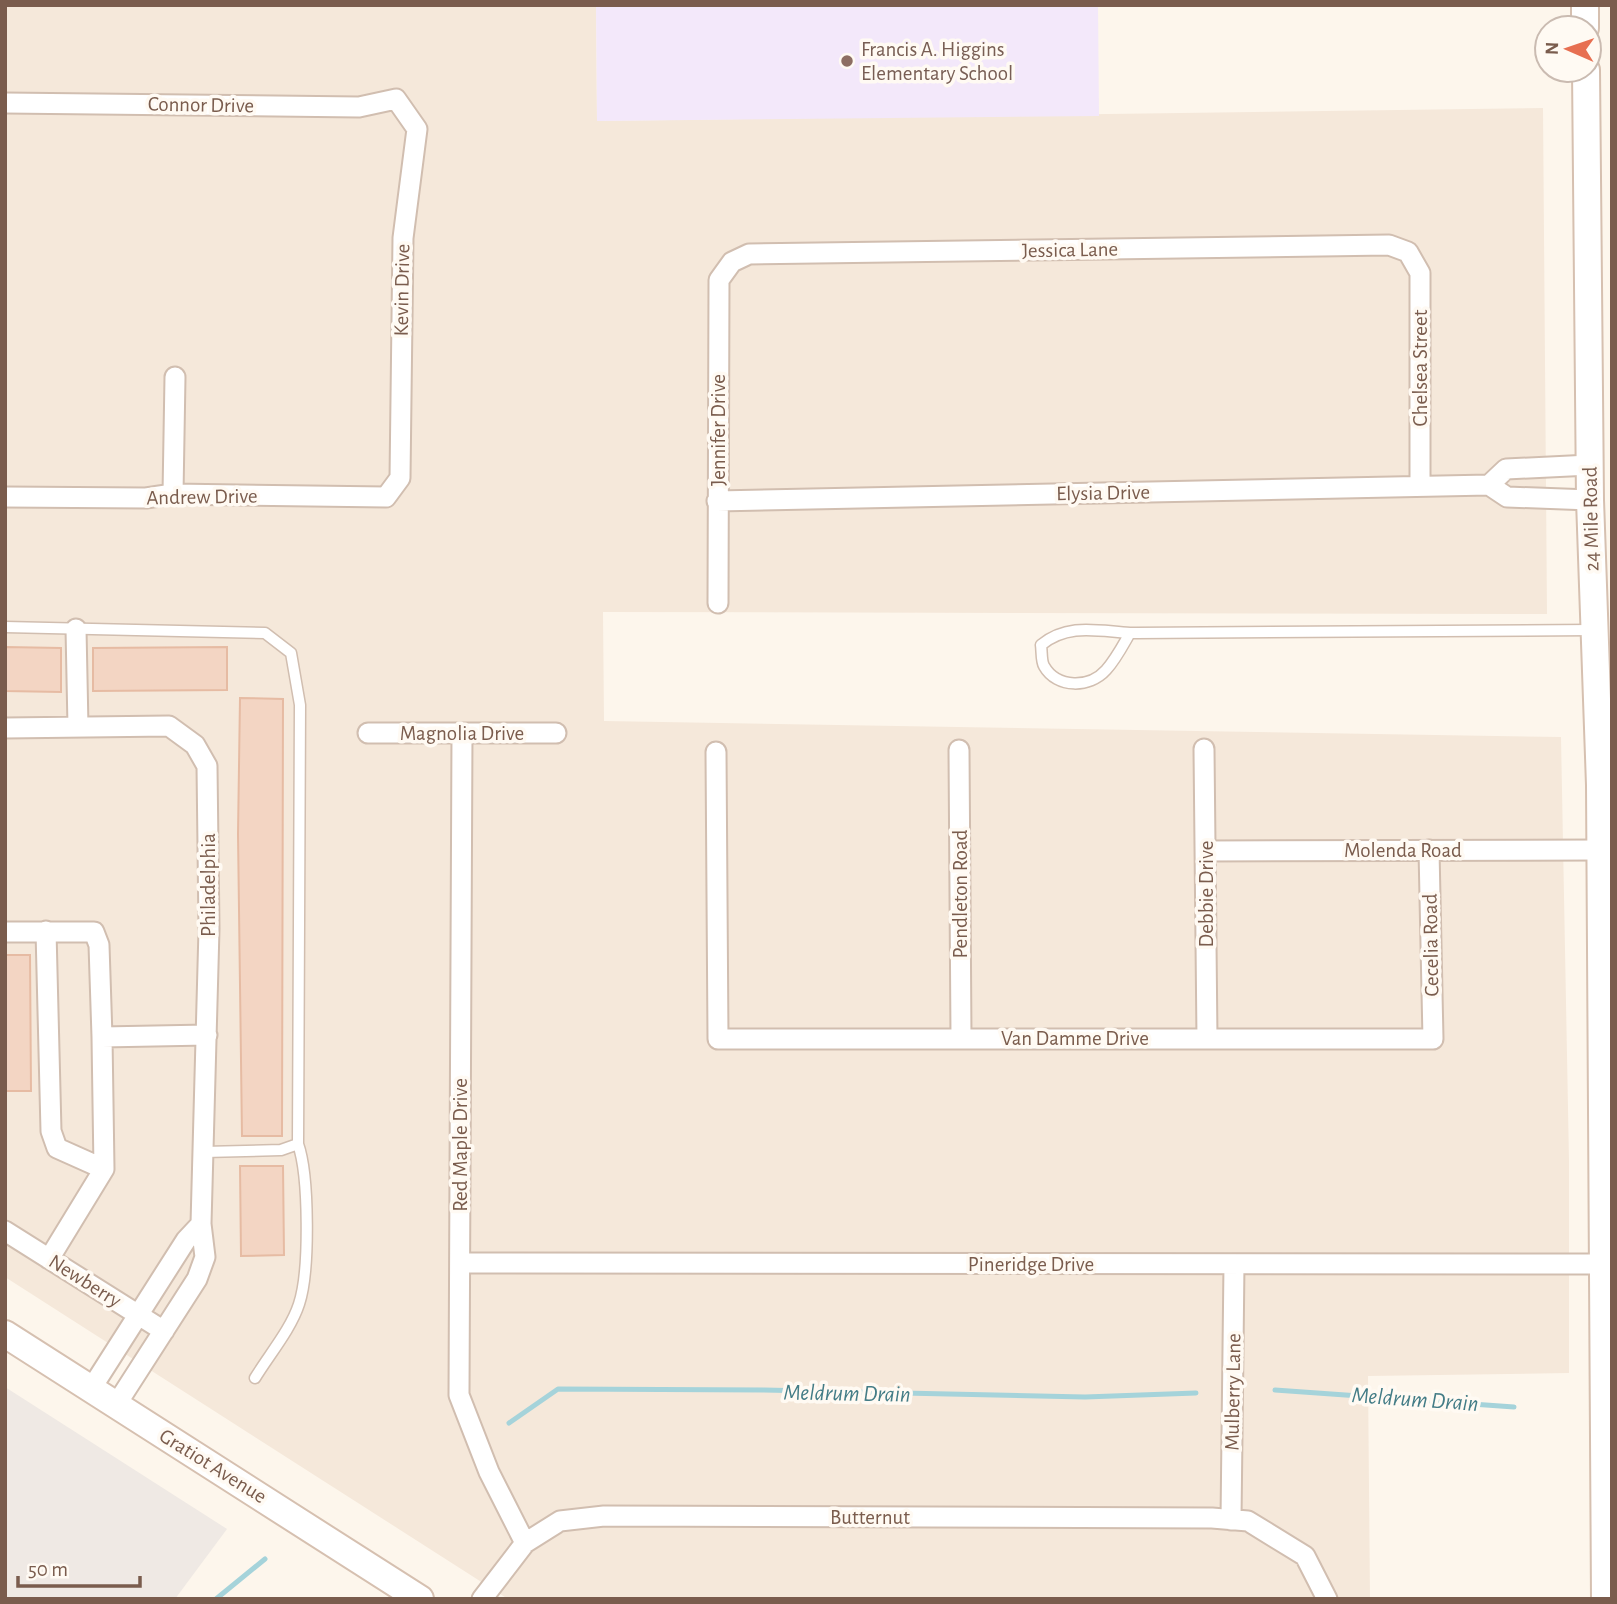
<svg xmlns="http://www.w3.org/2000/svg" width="1617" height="1604" font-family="'Alegreya Sans',sans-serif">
	<rect width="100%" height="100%" fill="#fdf6ec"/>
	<path fill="#f5e8da" d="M5,5H596L597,121L1543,108L1547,614L603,612L604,721L1561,737L1569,1161V1373L1368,1376L1370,1599H508L5,1277Z"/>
	<path fill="#efe9e4" d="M5,1387L227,1529L175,1599H5Z"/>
	<path fill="#f3e8fa" d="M596,5H1098L1099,116L597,121Z"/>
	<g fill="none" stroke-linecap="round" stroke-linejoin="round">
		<path stroke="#a5d3da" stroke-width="5" d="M1275,1390L1514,1407
			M509,1423L558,1389L764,1390L1085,1397L1196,1393
			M216,1599L265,1559"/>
	</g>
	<path fill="#f3d5c3" stroke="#e6bba3" stroke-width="2" d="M5,647L61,648V692L5,691Z
		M227,647V690L93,691V648Z
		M240,698L283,699L282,1136H242L238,834Z
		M5,955H30L31,1091H5Z
		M240,1166H283L284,1255L241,1256Z"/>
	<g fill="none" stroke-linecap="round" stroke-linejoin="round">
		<defs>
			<path id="lane" d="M5,627L265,633L291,653L300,705L298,1144L281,1150L204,1152
				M1130,633C1123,645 1116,659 1106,670C1090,688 1057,689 1044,666C1041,661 1042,651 1041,645C1068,623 1097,631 1130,633H1136L1594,630
				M255,1378C269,1355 291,1329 299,1304C310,1271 309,1175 298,1144"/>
			<path id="street" d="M5,103L359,107L396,99L417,129L403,238L400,478L386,497L173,494L146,498L5,497
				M1489,485L1506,469L1590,465
				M173,494L175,377
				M717,501L1489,485L1507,497L1590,500
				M718,603L719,280L732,262L749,254L1389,245L1408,252L1420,273V486
				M76,629L78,727
				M5,728L169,726L195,745L207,766L209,929L201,1224L205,1257L197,1279L116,1405
				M368,733H556
				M462,733L459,1395L489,1472L525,1543
				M1204,749L1207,1039
				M959,750L961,1037
				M716,752L718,1039H1433L1429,850
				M1206,851L1600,850
				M46,931L51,1131L57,1148L104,1169
				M5,932H94L99,945L102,1037L207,1035
				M5,1231L164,1331
				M49,1259L104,1169L102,1037
				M460,1263L1603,1264
				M91,1389L186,1240L201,1224
				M1231,1520L1234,1264
				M482,1599L525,1543L560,1521L604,1516L1212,1518L1248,1521L1305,1556L1327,1599"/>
			<path id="secondary" d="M1585,5V28
				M1586,70L1590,500L1600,785L1605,1599
				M5,1334L420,1599"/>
		</defs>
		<use href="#lane" stroke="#d1beb0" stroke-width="13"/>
		<use href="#street" stroke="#d1beb0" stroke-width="23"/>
		<use href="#secondary" stroke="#d6c0b0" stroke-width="30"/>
		<use href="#lane" stroke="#fff" stroke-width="10"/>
		<use href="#street" stroke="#fff" stroke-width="19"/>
		<use href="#secondary" stroke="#fff" stroke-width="26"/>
	</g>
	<circle fill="#8d6e63" stroke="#fffaf3" stroke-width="2.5" cx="847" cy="61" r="7"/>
	<g text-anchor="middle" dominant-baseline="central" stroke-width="7" stroke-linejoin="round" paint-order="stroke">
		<g font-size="21" fill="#785e54" stroke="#fffaf3" text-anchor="start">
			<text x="861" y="49">Francis A. Higgins<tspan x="861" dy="24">Elementary School</tspan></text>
		</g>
		<g font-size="21" fill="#7a5c4d" stroke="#fffaf3">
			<text transform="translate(201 105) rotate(1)">Connor Drive</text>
			<text transform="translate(1070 250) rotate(-1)">Jessica Lane</text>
			<text transform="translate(402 290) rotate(-89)">Kevin Drive</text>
			<text transform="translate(1420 368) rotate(-90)">Chelsea Street</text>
			<text transform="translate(718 430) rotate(-90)">Jennifer Drive</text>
			<text transform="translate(1103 493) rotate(-1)">Elysia Drive</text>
			<text transform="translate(202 497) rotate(-1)">Andrew Drive</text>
			<text transform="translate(1591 519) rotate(-91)">24 Mile Road</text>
			<text x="462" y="733">Magnolia Drive</text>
			<text x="1403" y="850">Molenda Road</text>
			<text transform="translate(208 885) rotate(-90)">Philadelphia</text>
			<text transform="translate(960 894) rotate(-90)">Pendleton Road</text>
			<text transform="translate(1206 894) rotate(-90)">Debbie Drive</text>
			<text transform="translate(1431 945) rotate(-91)">Cecelia Road</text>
			<text x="1075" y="1038">Van Damme Drive</text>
			<text transform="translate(460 1145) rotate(-90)">Red Maple Drive</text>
			<text x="1031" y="1264">Pineridge Drive</text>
			<text transform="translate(85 1281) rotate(32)">Newberry</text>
			<text transform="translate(1233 1392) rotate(-89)">Mulberry Lane</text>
			<text transform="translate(213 1466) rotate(32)">Gratiot Avenue</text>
			<text x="870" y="1517">Butternut</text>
		</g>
		<g font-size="23" font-style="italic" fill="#437c86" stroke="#fffaf3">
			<text transform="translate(847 1394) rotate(1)">Meldrum Drain</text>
			<text transform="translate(1415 1400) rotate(4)">Meldrum Drain</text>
		</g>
	</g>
	<rect width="1617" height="1604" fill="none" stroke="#7a5c4d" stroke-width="14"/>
	<g transform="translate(1568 49) rotate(272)"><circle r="33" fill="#fffaf3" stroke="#cabbb1" stroke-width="2"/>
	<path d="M0-5L12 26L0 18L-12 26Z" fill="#e76f51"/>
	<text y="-10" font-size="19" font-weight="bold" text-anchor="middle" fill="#7a5c4d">N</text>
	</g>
	<path d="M18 1576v10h122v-10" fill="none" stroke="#7a5c4d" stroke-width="3.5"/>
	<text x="28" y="1576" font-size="21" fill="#7a5c4d" stroke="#fffaf3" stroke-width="5" paint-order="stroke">50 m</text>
</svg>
